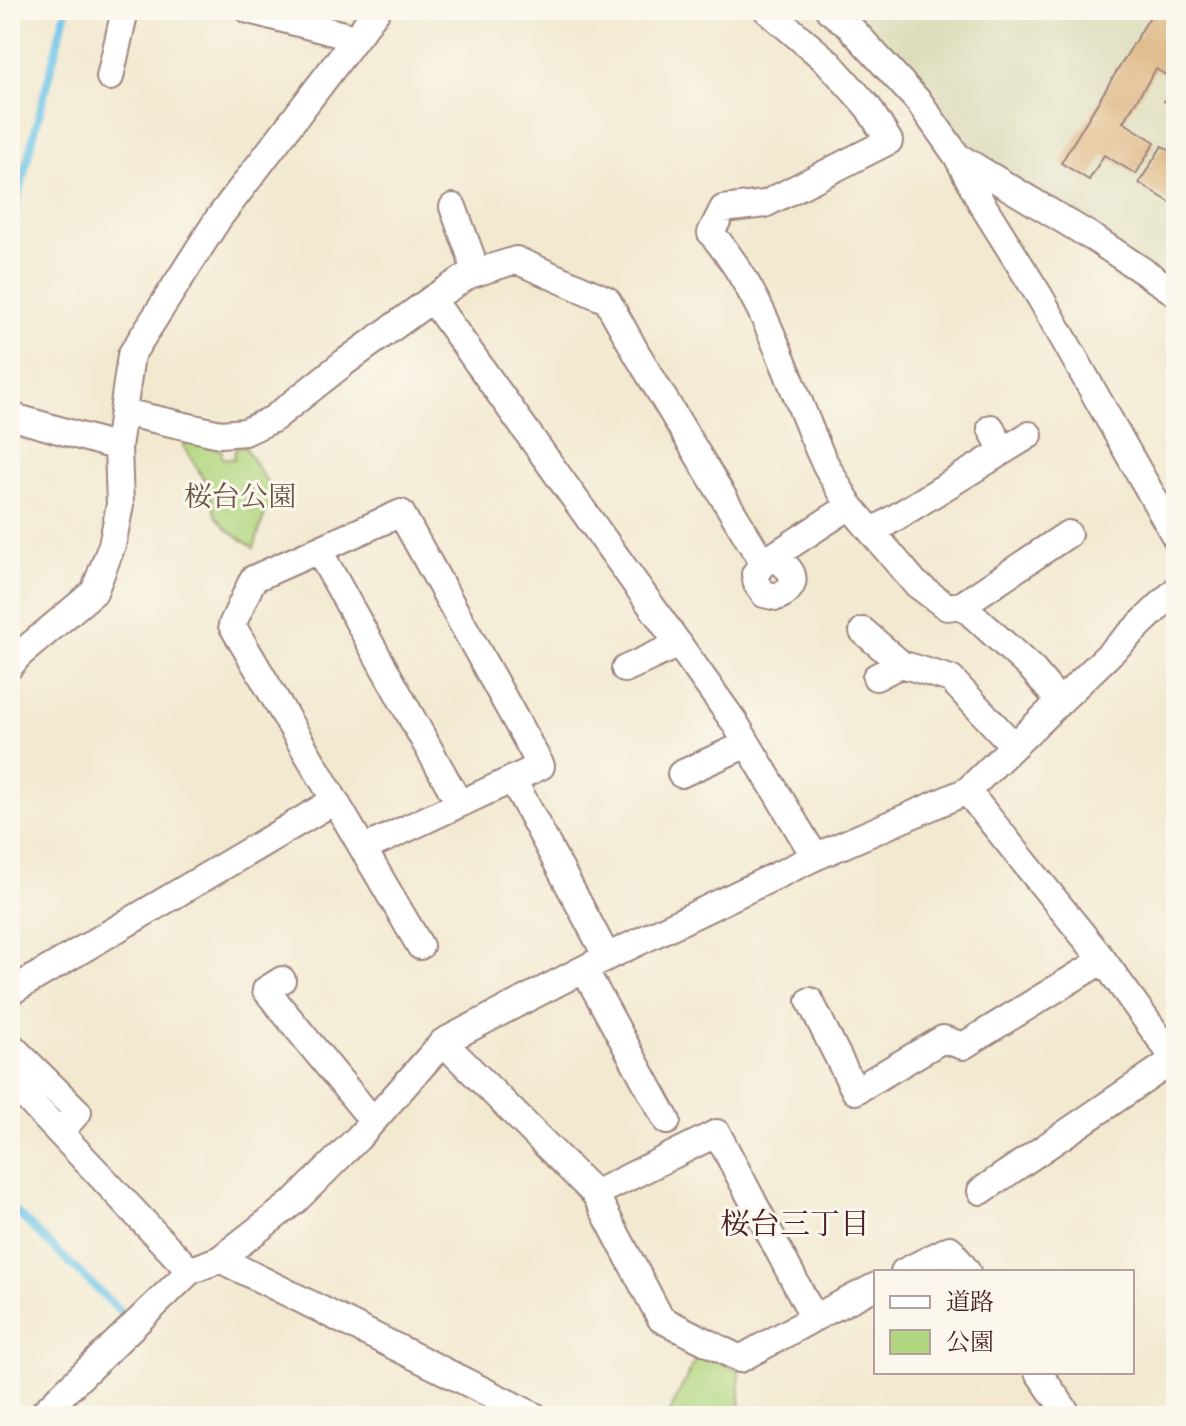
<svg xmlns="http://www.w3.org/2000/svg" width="1186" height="1426" font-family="'EB Garamond','Noto Serif JP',serif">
	<rect width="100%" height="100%" fill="#fbf7ec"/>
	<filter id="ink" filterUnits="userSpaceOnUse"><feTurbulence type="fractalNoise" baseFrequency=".0125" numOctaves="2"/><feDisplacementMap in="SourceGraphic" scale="16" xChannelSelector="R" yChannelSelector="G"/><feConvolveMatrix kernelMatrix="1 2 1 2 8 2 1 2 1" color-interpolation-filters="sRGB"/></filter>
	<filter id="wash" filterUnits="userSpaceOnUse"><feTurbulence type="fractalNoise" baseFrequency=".006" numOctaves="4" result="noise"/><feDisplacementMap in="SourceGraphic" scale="32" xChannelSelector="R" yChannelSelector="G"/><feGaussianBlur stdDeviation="1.8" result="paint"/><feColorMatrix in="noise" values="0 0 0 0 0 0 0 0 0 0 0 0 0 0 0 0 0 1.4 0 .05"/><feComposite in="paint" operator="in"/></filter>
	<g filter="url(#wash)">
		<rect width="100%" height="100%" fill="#f2e9d0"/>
		<path fill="#ddddbc" d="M854,10H1176V284L964,151L925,93Z"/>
		<path fill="#b1d67f" stroke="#7e7a55" stroke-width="2" d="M188,441L222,450V458L234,459L235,449L244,446L281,504L266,510L254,548L228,530L216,516L205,481L183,446Z
			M699,1351L739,1371L741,1416H668Z"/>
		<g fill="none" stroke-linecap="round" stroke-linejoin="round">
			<path stroke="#6ac4e8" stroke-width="8" d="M10,228L66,10
				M10,1206L119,1310"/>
		</g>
		<g id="blocks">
			<path fill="#ddb37e" d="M1154,10H1176V39L1172,45L1176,47V81L1156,69L1123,122L1155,142L1136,174L1104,155L1089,180L1061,163Z
				M1172,88L1176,90V109L1164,101Z
				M1162,146L1176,155V206L1139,183Z"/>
		</g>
	</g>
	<g filter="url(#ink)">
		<use href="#blocks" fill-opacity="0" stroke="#9e847e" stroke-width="2"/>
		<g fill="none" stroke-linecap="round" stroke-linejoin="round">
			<defs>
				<path id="minor" d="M249,10L355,38
					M767,10L828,62L868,107L889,141L765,204L723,209L711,233C765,295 787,378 820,453C828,471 840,489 850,506
					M829,10L849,26L919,102L957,156L982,204L1040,297L1176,538
					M110,77L125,10
					M957,156L1095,239L1176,293
					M453,207L471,256L473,273
					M432,299L469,275L516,260L607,300L637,354L763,563L755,574L757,584L764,594L777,597C778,597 788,591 788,590C800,576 786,564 774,559L763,563L850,506L915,583L947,607L962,605L1033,670L1059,701
					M123,412L220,434L245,432L273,419L345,362L432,299L735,723L815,857
					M10,416L118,447
					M991,428L1003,451
					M872,532L1029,435
					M319,551L459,803
					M962,605L1068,534
					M863,631L901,664L951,679L1013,745
					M10,666L19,655L94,592L112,545L120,505L118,447L131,355L218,219L377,10
					M625,669L679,644
					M876,677L901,664
					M681,774L747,744
					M513,780L607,957
					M967,791L1103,960L1176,1061
					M363,849L541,766L401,513L253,579L232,625L420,946
					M584,969L667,1121
					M282,980L266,990L373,1121
					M10,992L334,801
					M810,1001L855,1091L943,1039L963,1046L1103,960
					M443,1042L595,1194L661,1319L740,1359L814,1318L876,1286
					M10,1045L78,1112L60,1132
					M10,1080L190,1271
					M981,1191L1175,1059
					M595,1194L717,1133L814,1318
					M220,1259L534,1416
					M904,1272L950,1249L967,1272
					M1038,1372L1069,1416
					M40,1416L190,1271L220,1259L296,1200L358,1138L443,1042L607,957L815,857L967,791L1176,590"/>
			</defs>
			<use href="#minor" stroke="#9e847e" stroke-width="30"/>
			<use href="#minor" stroke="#fff" stroke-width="26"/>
		</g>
	</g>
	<g text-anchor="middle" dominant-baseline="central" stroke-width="6" stroke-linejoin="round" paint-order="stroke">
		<g font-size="28" fill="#695644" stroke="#fbf7ec">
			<text x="240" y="496">桜台公園</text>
		</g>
		<g font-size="30" fill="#4a1f2b" stroke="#fbf7ec">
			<text x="795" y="1223">桜台三丁目</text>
		</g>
	</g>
	<rect width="1186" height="1426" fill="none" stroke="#fbf7ec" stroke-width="40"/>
	<rect x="874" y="1270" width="260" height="104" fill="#fbf7ec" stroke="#b4a19f" stroke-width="2"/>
	<rect x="890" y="1296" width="40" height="12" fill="#ffffff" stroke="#b4a19f" stroke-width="2"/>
	<text x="946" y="1310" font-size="24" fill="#4a1f2b">道路</text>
	<rect x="890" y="1330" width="40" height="24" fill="#b1d67f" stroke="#b4a19f" stroke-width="2"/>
	<text x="946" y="1350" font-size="24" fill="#4a1f2b">公園</text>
</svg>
